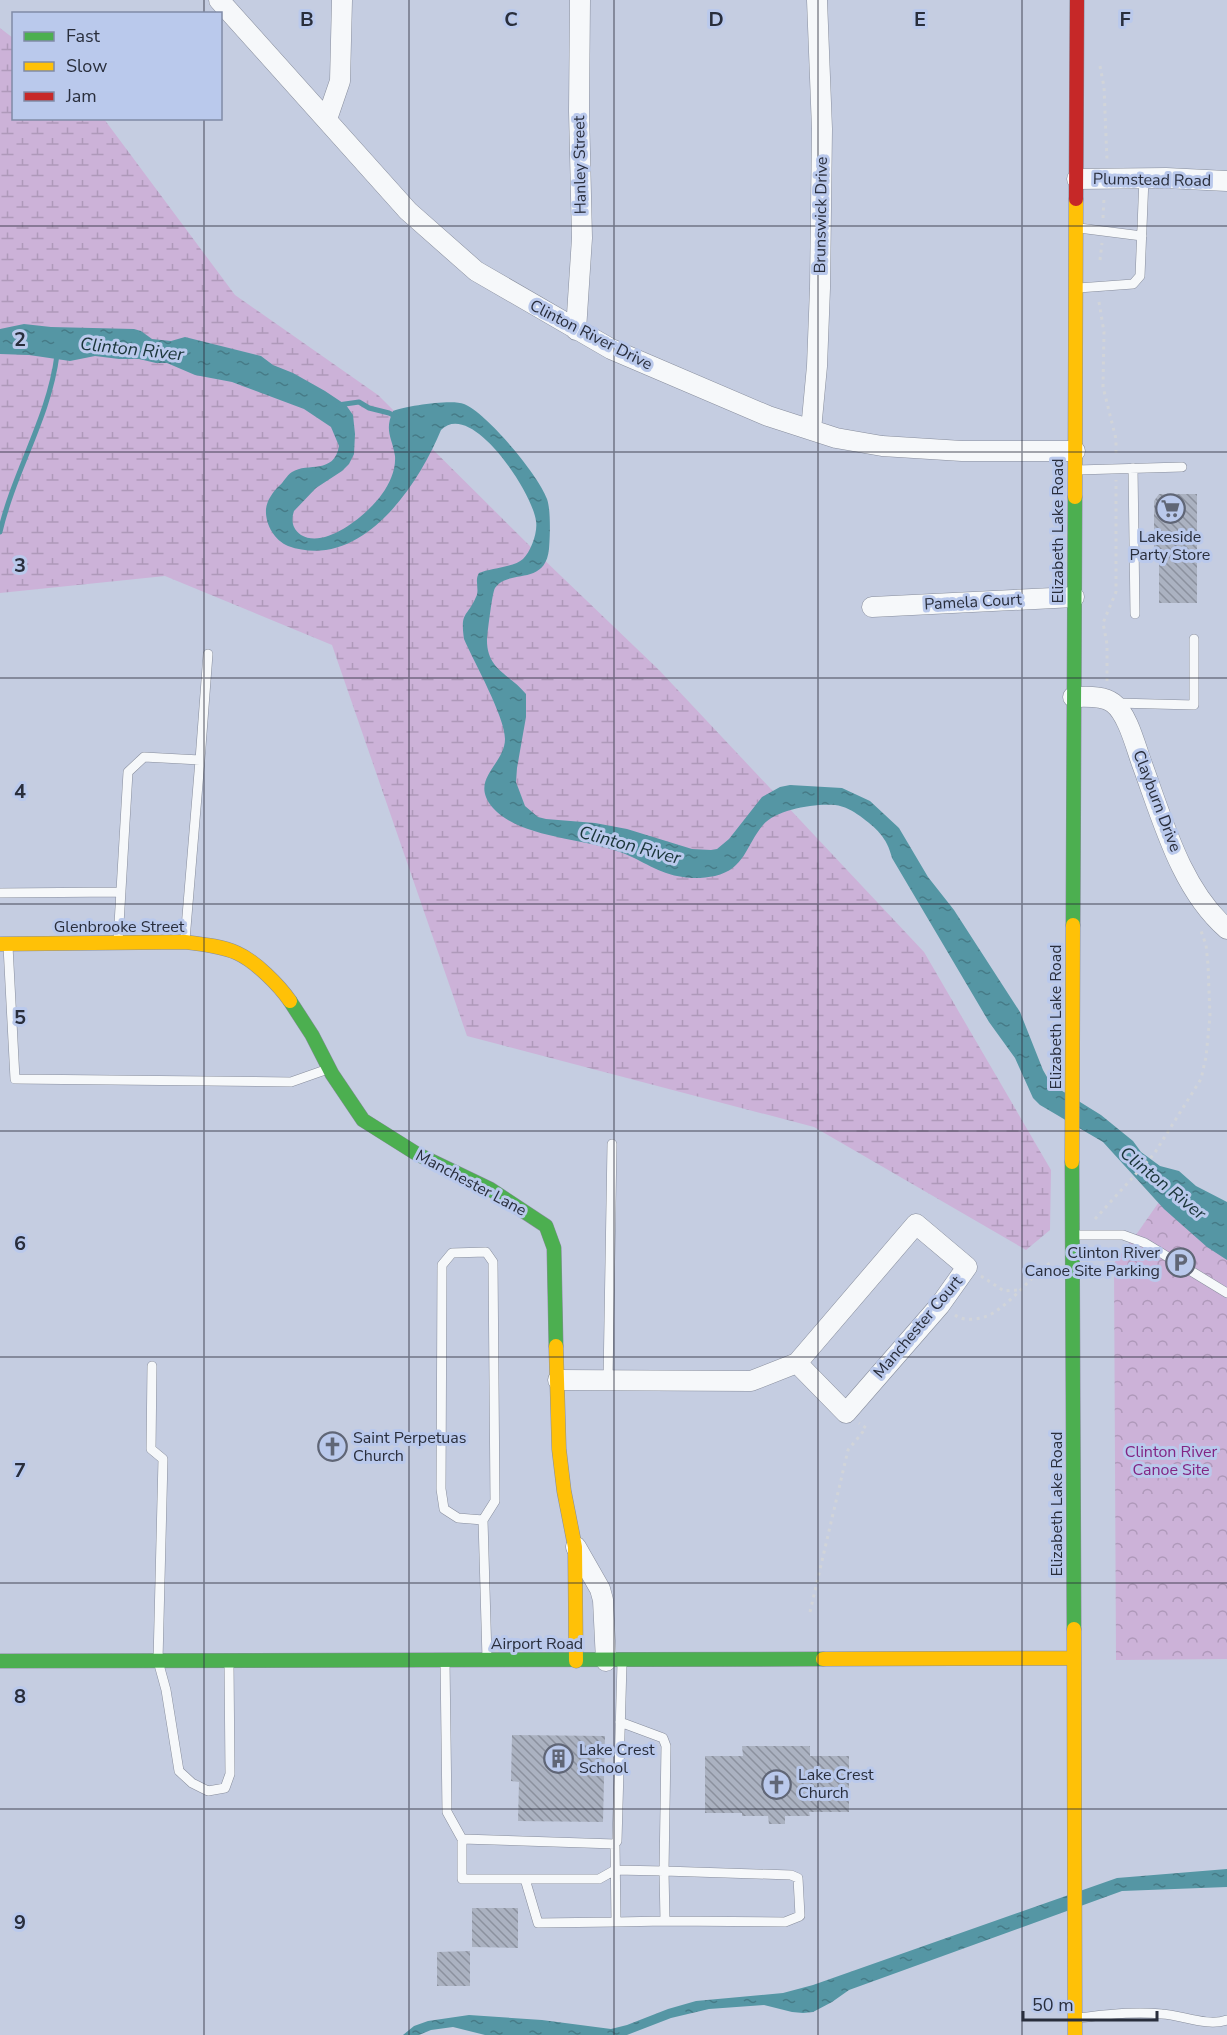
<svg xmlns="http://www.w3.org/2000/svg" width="1227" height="2035" font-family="'Nunito Sans',sans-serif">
	<defs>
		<pattern id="wetland-marsh" width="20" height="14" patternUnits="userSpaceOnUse" patternTransform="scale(1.5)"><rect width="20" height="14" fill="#ccb2d8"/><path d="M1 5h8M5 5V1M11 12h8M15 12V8" fill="none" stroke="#af99ba"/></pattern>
		<pattern id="park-crowns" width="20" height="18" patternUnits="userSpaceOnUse" patternTransform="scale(1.5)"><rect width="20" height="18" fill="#ccb2d8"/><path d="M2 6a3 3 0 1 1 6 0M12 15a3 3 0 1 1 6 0" fill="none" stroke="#af99ba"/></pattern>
		<pattern id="water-ripples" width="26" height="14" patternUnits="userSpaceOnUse" patternTransform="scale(1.5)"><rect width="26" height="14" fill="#5596a4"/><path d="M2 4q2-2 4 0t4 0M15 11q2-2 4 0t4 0" fill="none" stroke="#467b87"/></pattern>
		<pattern id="building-back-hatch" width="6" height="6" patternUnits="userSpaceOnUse" patternTransform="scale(1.5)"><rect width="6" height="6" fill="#abb2c1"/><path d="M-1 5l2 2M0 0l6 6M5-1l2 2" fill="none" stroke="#8b919e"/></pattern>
	</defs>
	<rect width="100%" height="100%" fill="#c5cde1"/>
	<path fill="url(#wetland-marsh)" d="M0,28L13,38L14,118L104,119L235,295L378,395L537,553L659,670L924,952L1051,1170L1050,1230L1026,1250L814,1127L467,1036L332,645L165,576L0,593Z"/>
	<path fill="url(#park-crowns)" d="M1161,1199L1227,1247V1659L1116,1660L1114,1263L1138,1232Z"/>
	<path fill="url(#water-ripples)" d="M24,324L51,327L134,329L141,331L152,339L171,341L185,337L261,356L273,365L293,373L325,391L346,405L353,415L355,434L354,454L349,464L342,471L316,488L294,511C291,520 292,529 301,535C326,550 369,513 382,494C390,483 396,469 395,456C392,437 384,431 393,411C406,406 452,399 464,404C487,413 539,476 547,499C551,510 550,537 549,549C545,587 509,568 495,588C492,593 488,630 487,638C486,670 509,673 526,694V717L517,768L516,782L525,806L538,817L546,819L595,823L627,829L692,849L711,850L717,849L729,839L762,797L780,787L790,785L842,788L870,801L899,828L928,877L954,910L1020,1012L1043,1070L1051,1084L1101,1115L1133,1141L1141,1152L1160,1166L1179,1171L1196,1186L1227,1202V1260L1207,1247L1164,1209L1103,1142L1040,1105L1033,1098L1015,1058L989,1022L892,858C887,837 876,828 860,816C853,811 844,806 835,805C816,803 776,809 763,825C746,845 745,869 715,876C705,878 693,879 683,877C659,874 642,860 620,852C583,838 520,838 493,808C468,779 505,765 505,739C505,717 474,662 464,639C460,611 467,618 476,597C480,589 474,581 479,573C490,568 515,567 523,559C531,551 538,532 536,521C533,494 472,399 441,430C418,486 361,572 288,546C274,540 265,524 266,509C267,500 273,492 279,486C284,482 286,476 292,472C308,462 334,475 339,446L331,427L304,409L232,382L195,375L167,363H156L139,359H119L95,356L70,361L29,355L0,354V329Z
		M1227,1869V1887L1122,1891L849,1990L832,2002L813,2012L803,2013L792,2012L764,2005L709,2009L671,2018L627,2035H485L453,2027L431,2030L419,2035H403L414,2026L428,2021L469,2015L542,2020L611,2029L627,2025L668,2009L696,2001L783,1993L813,1985L1117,1878Z"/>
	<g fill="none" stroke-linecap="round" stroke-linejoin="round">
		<path stroke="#5596a4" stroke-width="5" d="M338,405L359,402L369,408L389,413L397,417
			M0,532C14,471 49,418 57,355"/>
	</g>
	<path fill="url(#building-back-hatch)" d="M1159,494H1197V603H1159V563L1154,559V501Z
		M512,1735L605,1736L603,1822L518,1821L519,1782L511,1781Z
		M742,1746H810V1756H849V1812H809L810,1816H785V1824H769L768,1816H742V1813H705V1756H743Z
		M472,1908H518V1948L472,1947Z
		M470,1951V1986H437V1952Z"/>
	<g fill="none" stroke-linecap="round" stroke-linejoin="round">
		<defs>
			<path id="lane" d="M1079,228L1142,236
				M1078,288L1133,284L1140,276L1144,178
				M1133,468L1135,614
				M1077,470L1182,467
				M1116,703L1194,705V639
				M200,760L208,654
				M0,893L121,892
				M118,941L128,772L144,757L200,760L185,940
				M8,946L15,1079L291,1082L328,1069
				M1075,1235H1123L1145,1243L1227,1293
				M152,1366L151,1449L163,1459L158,1661L166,1690L179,1771L192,1783L208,1791L225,1788L230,1774L229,1664
				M608,1380L612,1144
				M483,1520L458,1518L444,1509L441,1489L442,1265L452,1253L486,1252L493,1262L495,1501L483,1520L487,1658
				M445,1661L447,1812L462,1839L615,1844L617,1841L622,1663
				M620,1722L663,1738L666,1746L664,1871L791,1875L798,1878L800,1916L785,1922L665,1921
				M462,1839V1879H525L538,1923L616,1922
				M525,1879H599L615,1870L664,1871L665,1921L616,1922L615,1844
				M1077,2018C1106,2015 1133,2011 1162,2014C1182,2015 1207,2027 1227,2020"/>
			<path id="street" d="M219,0L408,211L476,271L611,349L768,416L836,438L882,446L962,451H1075
				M327,119L340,81L342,0
				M1077,179L1166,178L1227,181
				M576,330L582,238L579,111L580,0
				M811,430L817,366L820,288L822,129L817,0
				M872,607L1074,597
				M1073,697C1085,697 1103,695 1113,703C1128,714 1136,748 1142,764C1163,821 1181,889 1227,929
				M558,1380L751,1381L797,1363L916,1224L967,1267L940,1305L846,1413L797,1363
				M576,1547L600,1589L603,1600L606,1661"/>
			<path id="fast" d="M1073,925L1075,497
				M290,1001L312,1035L332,1074L363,1120L417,1154L490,1189L546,1226L554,1248L556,1346
				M1072,1162L1074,1629
				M0,1661L823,1659"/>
			<path id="slow" d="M1075,497L1076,199
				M0,944L185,942C201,944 222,946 237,953C255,961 279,985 290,1001
				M1072,1162L1073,925
				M556,1346L559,1449L564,1491L575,1547L576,1661
				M1074,1629L1075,2035
				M823,1659L1074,1658"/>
			<path id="jam" d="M1076,199L1077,0"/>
		</defs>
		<use href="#lane" stroke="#878d9c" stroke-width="10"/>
		<use href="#street" stroke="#878d9c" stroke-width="21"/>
		<use href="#fast" stroke="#878d9c" stroke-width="15"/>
		<use href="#slow" stroke="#878d9c" stroke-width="15"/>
		<use href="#jam" stroke="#878d9c" stroke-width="15"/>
		<path stroke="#d1d4d9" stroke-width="3" stroke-dasharray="3 4.5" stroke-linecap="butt" d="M1100,66L1104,87L1107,161
			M1103,218L1104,198
			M1100,260L1102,243
			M1099,302L1104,332L1103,387L1116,439V456
			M1107,681V644L1103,623L1116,592V480
			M1095,1219L1154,1154L1201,1079L1206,1057L1210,1016L1208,965L1206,945L1200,928
			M981,1276L1004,1291L1018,1290
			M955,1315C965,1323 986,1319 996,1311C1016,1298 1030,1277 1050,1263
			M810,1612L848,1450L866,1428L859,1423"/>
		<use href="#lane" stroke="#f6f8fa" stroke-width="9"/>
		<use href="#street" stroke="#f6f8fa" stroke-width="20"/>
		<use href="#fast" stroke="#4caf50" stroke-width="14"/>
		<use href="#slow" stroke="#ffc107" stroke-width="14"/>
		<use href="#jam" stroke="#c62828" stroke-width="14"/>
	</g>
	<path fill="none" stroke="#292e3c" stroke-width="1.5" stroke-opacity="0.55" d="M204,0V14M409,0V2035M614,0V2035M818,0V2035M1022,0V2035M204,118V2035M0,226H1227M0,452H1227M0,678H1227M0,904H1227M0,1131H1227M0,1357H1227M0,1583H1227M0,1809H1227"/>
	<defs>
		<symbol id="supermarket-ring" viewBox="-11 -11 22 22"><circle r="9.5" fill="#bac9ec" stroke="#606676" stroke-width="1.5"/><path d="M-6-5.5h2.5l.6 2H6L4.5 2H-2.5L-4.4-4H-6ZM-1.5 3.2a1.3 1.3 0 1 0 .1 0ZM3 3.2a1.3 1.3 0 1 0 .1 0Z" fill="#606676"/></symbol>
		<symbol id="parking-ring" viewBox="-11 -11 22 22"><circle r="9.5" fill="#bac9ec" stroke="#606676" stroke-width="1.5"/><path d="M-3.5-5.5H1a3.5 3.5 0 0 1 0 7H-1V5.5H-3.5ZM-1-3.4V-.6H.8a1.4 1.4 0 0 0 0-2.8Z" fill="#606676"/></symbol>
		<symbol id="church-ring" viewBox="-11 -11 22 22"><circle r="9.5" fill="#bac9ec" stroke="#606676" stroke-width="1.5"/><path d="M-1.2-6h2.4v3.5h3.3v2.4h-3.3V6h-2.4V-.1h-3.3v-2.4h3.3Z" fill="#606676"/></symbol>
		<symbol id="building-ring" viewBox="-11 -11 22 22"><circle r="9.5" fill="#bac9ec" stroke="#606676" stroke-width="1.5"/><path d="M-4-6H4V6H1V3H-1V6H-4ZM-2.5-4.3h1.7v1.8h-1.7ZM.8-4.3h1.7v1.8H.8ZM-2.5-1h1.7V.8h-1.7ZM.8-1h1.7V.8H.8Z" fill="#606676"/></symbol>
	</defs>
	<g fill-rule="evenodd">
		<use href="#supermarket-ring" x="1154" y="492" width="33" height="33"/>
		<use href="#parking-ring" x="1164" y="1246" width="33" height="33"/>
		<use href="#church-ring" x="316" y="1430" width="33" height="33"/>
		<use href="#building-ring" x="542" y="1742" width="33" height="33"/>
		<use href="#church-ring" x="760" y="1768" width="33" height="33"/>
	</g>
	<g text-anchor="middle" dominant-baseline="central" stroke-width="6" stroke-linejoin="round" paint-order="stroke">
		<g font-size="16" fill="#292e3c" stroke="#bac9ec">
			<text transform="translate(580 165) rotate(-91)">Hanley Street</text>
			<text transform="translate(1152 180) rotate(1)">Plumstead Road</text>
			<text transform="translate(821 215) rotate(-89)">Brunswick Drive</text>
			<text transform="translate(591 335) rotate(27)">Clinton River Drive</text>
			<text transform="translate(1058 531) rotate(-90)">Elizabeth Lake Road</text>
			<text transform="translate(973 602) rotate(-3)">Pamela Court</text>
			<text transform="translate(1157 801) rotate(69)">Clayburn Drive</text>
			<text x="119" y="927">Glenbrooke Street</text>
			<text transform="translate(1056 1017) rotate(-90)">Elizabeth Lake Road</text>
			<text transform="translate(471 1183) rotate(28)">Manchester Lane</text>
			<text transform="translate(918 1327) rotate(-50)">Manchester Court</text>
			<text transform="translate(1057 1504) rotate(-90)">Elizabeth Lake Road</text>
			<text x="537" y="1644">Airport Road</text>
		</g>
		<g font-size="16" fill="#292e3c" stroke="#bac9ec" text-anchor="start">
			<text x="1170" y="537" text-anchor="middle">Lakeside<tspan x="1170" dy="18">Party Store</tspan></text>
			<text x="1160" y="1253" text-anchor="end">Clinton River<tspan x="1160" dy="18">Canoe Site Parking</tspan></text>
			<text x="353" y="1438">Saint Perpetuas<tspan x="353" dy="18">Church</tspan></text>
			<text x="579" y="1750">Lake Crest<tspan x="579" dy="18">School</tspan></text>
			<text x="798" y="1775">Lake Crest<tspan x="798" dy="18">Church</tspan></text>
		</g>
		<g font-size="16" fill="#822584" stroke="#bac9ec">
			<text x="1171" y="1452">Clinton River<tspan x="1171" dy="18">Canoe Site</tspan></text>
		</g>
		<g font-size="18" font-style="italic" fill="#1a3539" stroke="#bac9ec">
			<text transform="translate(132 349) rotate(6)">Clinton River</text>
			<text transform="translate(630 845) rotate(15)">Clinton River</text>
			<text transform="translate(1163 1183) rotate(39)">Clinton River</text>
		</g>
	</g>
	<g font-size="20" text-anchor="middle" font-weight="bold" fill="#292e3c" stroke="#bac9ec" stroke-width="6" stroke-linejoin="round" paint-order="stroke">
		<text x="307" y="26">B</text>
		<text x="511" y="26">C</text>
		<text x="716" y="26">D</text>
		<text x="920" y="26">E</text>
		<text x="1125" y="26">F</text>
		<text x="20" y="346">2</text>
		<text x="20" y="572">3</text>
		<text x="20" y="798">4</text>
		<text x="20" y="1024">5</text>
		<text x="20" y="1250">6</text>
		<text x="20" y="1477">7</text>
		<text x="20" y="1703">8</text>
		<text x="20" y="1929">9</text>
	</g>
	<rect x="12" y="12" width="210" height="108" fill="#bac9ec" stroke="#808ba6" stroke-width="1.5"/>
	<rect x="24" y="32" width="30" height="9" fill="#4caf50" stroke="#808ba6" stroke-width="1.5"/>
	<text x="66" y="42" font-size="18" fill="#292e3c">Fast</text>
	<rect x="24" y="62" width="30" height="9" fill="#ffc107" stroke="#808ba6" stroke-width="1.5"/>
	<text x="66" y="72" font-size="18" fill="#292e3c">Slow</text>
	<rect x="24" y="92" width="30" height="9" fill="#c62828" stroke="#808ba6" stroke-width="1.5"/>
	<text x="66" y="102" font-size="18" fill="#292e3c">Jam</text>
	<path d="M1023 2011v9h134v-9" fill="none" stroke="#292e3c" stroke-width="3"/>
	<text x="1032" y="2011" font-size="18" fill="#292e3c" stroke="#bac9ec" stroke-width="4.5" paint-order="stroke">50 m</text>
</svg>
